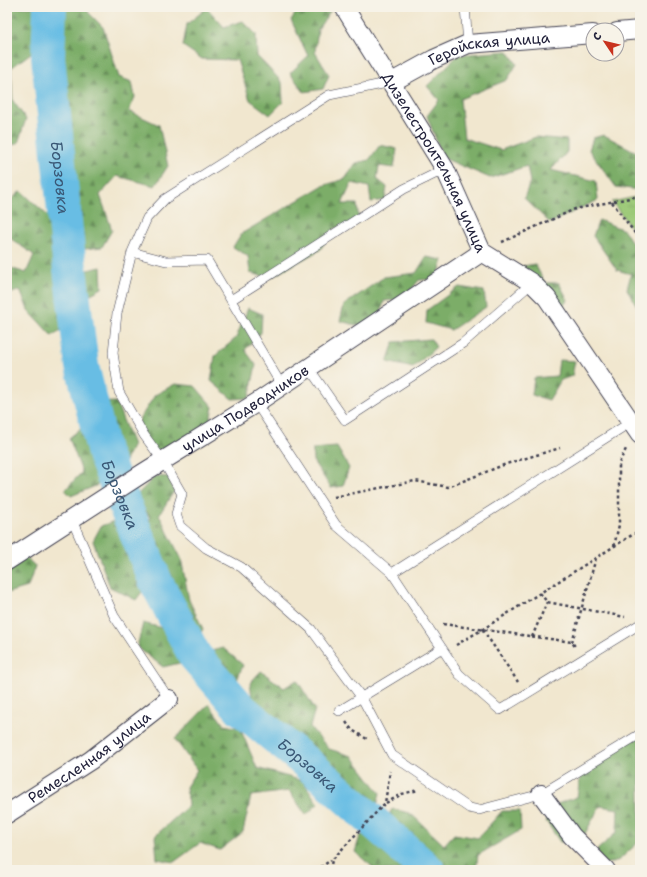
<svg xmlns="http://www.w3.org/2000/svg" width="647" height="877" font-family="'Shantell Sans',sans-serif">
	<defs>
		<pattern id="forest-firs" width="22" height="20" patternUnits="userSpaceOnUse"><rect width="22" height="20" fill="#7cad68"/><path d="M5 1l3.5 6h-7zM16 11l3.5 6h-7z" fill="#658c57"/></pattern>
		<pattern id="park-tufts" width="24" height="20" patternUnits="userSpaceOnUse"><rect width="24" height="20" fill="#9bc977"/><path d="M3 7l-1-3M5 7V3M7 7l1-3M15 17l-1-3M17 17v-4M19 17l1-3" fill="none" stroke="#85ac68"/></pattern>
	</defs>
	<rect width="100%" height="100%" fill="#f7f3e8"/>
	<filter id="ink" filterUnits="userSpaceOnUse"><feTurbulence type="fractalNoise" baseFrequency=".025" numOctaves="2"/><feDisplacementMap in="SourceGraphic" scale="8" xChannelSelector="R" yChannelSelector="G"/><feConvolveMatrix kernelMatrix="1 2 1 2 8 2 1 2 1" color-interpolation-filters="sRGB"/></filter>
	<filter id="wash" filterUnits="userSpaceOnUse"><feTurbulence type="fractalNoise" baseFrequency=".012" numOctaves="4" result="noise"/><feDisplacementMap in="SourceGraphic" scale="16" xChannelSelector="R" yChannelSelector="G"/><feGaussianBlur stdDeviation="0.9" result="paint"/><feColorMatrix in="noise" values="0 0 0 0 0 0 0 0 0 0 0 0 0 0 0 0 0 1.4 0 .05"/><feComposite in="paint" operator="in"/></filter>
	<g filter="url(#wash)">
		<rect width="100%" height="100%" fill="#f1e7cf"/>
		<path fill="url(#forest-firs)" stroke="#4f6852" d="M11,7H44L38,22L35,50L11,68L13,101L26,119L18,143L7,147V10Z
			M56,7H88V12L103,27L119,77L132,82L135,97L129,111L159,125L168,166L155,186L117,176L100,195L112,230L102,247L84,249L70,218L80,195L69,176L75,165L60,146L58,103L62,90L53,56Z
			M300,7H333L318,29L315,52L329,75L323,89L304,92L290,73L308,56L291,20Z
			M207,8L224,27L243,21L256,34L257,56L282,82L283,102L270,115L250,100L237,60L202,59L183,46L187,24Z
			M508,51L517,64L507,80L460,99L464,138L501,150L536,137L567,140V152L551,170L596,181L598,200L550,223L524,198L530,182L527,166L490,178L443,158L427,116L439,100L427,86L458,55Z
			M604,135L640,154V189L639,190L616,187L589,150L593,138Z
			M380,145L397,149L394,168L379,166L377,179L387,187L385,200L371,202L369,187L352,183L342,204H357L359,222L333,229L320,250L270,278L250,273L248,256L233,247L241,234L322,186L345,179L356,163L369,160Z
			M21,191L57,224L74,273L101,267L102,288L69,306L67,326L52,336L28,310L20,290L7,295V267L26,273L34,255L7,236V203Z
			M599,220L624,230L640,255V311L627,289L631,274L617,270L593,236Z
			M426,257L443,260L437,279L419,280L404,299L384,301L380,316L364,327L340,321L344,305L384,277L416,273Z
			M535,264L545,283H559L568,300L559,310L518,267Z
			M459,287L484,291L486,307L451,330L426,323L427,310Z
			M248,308L262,314L261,333L245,350L256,365L249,398L232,399L211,381L215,356L236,338Z
			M431,339L436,347L413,368L387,362L394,342Z
			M559,360L575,361L572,376L561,380L549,400L532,395L534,378L557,376Z
			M175,384L195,386L213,407L209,424L164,455L145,449L139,420L155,395Z
			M116,402L133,445L124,463L105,464L98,485L71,496L65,490L82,472L69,438L85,425L93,403Z
			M337,447L349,468L343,486L331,488L313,461V449Z
			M155,476L169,477L174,491L159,515L181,558L189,600L203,629L184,662L163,667L137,647L143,623L174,631L184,614L167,592L163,561L144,535L150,518L136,496Z
			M122,518L133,528L147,585L136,600L110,587L93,541L101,526Z
			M23,555L35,566L28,587L7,593V564Z
			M223,648L243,665L236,683L214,691L201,670L211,651Z
			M261,671L284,688L297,680L315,709L310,727L329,749L352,756L380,793L377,806L363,807L333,769L315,765L254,711L250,683Z
			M209,704L224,725L240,728L257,768L303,781L318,804L306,815L289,791L251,796L243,832L220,850L200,843L174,862L157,859L155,836L188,806L186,787L197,770L175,739Z
			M640,735V841L619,860L603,865L597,850L617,832L618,809L600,806L582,839L560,842L546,821L557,804L577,797L581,773Z
			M392,809L410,813L444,845L454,834L478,838L502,811H520L521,830L478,855L476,870H444L435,854L407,844L385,823Z
			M376,829L404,861L409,870H376L355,852L360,836Z"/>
		<path fill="url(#park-tufts)" stroke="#5e7659" d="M640,196V240L612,202Z"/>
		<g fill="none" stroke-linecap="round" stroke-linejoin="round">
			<path stroke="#67bde4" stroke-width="34" id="s1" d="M50,7L48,57L70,269L82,366L104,454L156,582L195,656L241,709L309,765L428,870"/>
		</g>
	</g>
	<g filter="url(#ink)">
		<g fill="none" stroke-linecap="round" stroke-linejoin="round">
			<defs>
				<path id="lane" d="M465,7L468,44
					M392,82L329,95L165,199L147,218L132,252L117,313L113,353L119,392L144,435L163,461L182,494L176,514L180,526L206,548L241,567L311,629L362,698L392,755L469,808L479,810L541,794L640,734
					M132,252L166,261L207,260L282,386
					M231,300L404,189L445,169
					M309,368L345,420L463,343L532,283
					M256,403L336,525L392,573L459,674L500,710L640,624
					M72,520L114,616L169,699
					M392,573L631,422
					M339,711L442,648"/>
				<g id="street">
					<path id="s2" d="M344,7L445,169L482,252L532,283L547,298L640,435"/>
					<path d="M617,32L640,30"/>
					<path id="s3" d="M392,82L434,59L468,44L593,34"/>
					<path id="s4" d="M7,561L143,473L256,403L482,252"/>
					<path d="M541,794L572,836L606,870"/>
					<path id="s5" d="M7,814L91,760L169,699"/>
				</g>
			</defs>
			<use href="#lane" stroke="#414051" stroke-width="10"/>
			<use href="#street" stroke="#414051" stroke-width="20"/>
			<path stroke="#414051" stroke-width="2.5" stroke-dasharray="3 3" stroke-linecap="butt" d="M612,202L640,240
				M502,242L575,209L640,196
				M334,497L415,481L448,487L506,464L560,448
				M614,546L619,525V463L627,447
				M540,593L547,602L625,617
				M443,624L572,642L576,648
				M483,630L518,682
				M532,637L547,602
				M572,642L596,558
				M456,645L483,629L640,530
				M346,722L352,730L367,739
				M386,803L402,794L418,790
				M315,870L320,868L331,860
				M330,870L332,860L385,803L390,771"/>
			<use href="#lane" stroke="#fff" stroke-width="9"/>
			<use href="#street" stroke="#fff" stroke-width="18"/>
		</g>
	</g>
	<g text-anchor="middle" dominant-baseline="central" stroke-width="3" stroke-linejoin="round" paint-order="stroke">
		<g font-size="15" fill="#22223b" stroke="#f7f3e8">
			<text stroke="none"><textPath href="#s3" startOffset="105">Геройская улица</textPath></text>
			<text stroke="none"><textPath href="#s2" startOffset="180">Дизелестроительная улица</textPath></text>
			<text stroke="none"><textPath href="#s4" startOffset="283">улица Подводников</textPath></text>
			<text stroke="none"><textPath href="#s5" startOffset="100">Ремесленная улица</textPath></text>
		</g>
		<g font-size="16" font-style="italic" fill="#3a5876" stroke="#f7f3e8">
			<text stroke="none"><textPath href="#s1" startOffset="171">Борзовка</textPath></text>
			<text stroke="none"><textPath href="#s1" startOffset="495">Борзовка</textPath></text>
			<text stroke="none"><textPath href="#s1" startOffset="831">Борзовка</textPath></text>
		</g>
	</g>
	<rect width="647" height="877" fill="none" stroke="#f7f3e8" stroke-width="24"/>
	<g transform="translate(605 42) rotate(305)"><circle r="19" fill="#f7f3e8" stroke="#a29fa3"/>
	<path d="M0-3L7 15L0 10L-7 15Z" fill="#c8321e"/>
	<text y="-6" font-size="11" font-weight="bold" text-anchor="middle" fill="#22223b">С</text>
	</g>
</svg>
